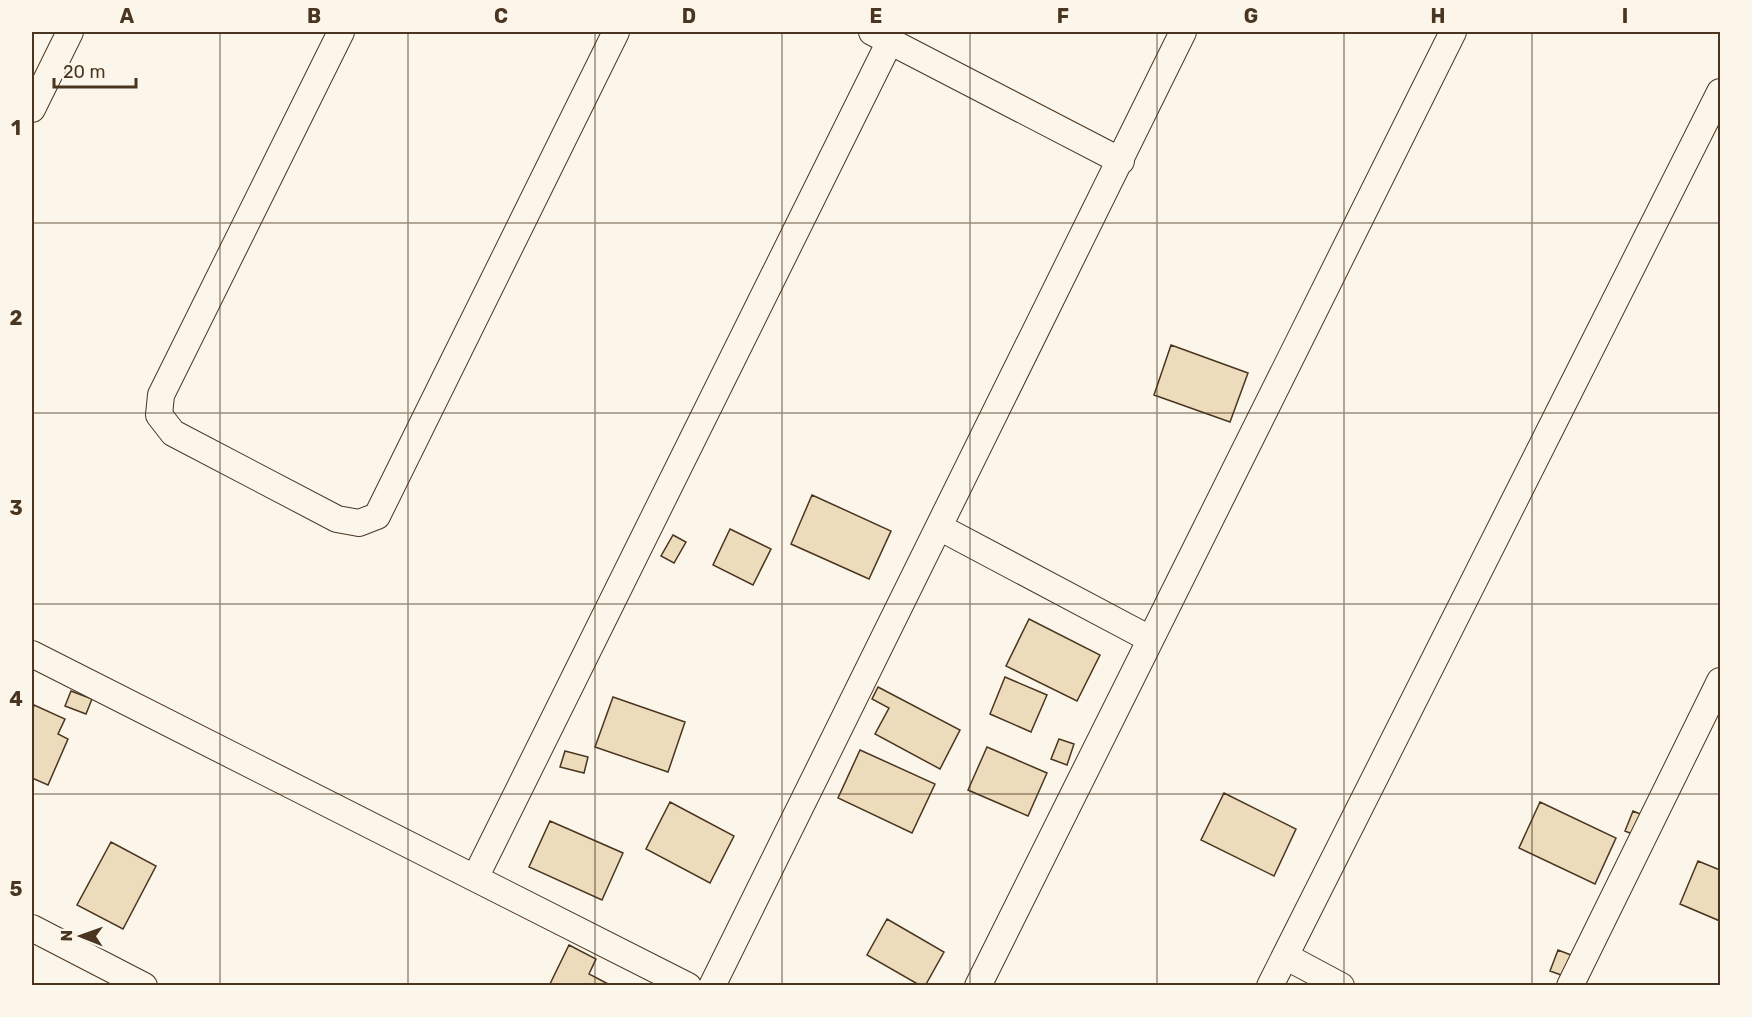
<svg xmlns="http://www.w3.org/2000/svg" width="1752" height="1017" font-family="Rubik,sans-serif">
	<rect width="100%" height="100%" fill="#fbf6e9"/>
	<path fill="#ecdcbc" stroke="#4a3520" stroke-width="1.5" d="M1171,345L1248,373L1230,422L1154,395Z
		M812,495L891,531L869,579L791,544Z
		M730,529L771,549L753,585L713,565Z
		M673,535L686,542L674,563L661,556Z
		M1029,619L1100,655L1077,701L1006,666Z
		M1005,677L1047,695L1031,732L990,714Z
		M878,687L960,730L940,769L875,734L889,708L872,699Z
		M71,691L92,699L86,714L65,706Z
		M613,697L685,722L668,772L595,747Z
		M34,705L65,719L58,734L68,739L48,785L32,778V712Z
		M1059,739L1074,744L1067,765L1051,759Z
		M987,747L1047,773L1028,816L968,790Z
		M860,750L935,784L912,833L838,798Z
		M565,751L588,757L584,773L560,767Z
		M1224,793L1296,829L1274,876L1201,840Z
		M670,802L734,836L710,883L646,849Z
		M1540,802L1616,838L1595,884L1519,848Z
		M1633,811L1645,816L1637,836L1625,831Z
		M550,821L623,853L602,900L529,867Z
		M111,842L156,866L123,929L77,905Z
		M1698,861L1720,870V921L1680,904Z
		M887,919L944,952L925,986H921L867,955Z
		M569,945L596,959L589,974L612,986H549Z
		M1558,950L1571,955L1564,976L1550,971Z"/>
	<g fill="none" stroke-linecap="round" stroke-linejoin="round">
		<defs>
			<path id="minor" d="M341,32L161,395L159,415L173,433L337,519L359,523L377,516L616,32
				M872,32L1121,161
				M32,109L70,32
				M939,527L1150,639
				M32,654L688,986
				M475,878L890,41
				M32,928L144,986
				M1285,956L1341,986
				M712,986L1183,32
				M978,986L1453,32
				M1270,986L1720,92
				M1570,986L1720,681"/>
		</defs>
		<use href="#minor" stroke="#4a3520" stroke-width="28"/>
		<use href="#minor" stroke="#fbf6e9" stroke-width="26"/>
	</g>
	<path fill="none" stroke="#4a3520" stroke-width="1.5" stroke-opacity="0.55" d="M220,32V986M408,32V986M595,32V986M782,32V986M970,32V986M1157,32V986M1344,32V986M1532,32V986M32,223H1720M32,413H1720M32,604H1720M32,794H1720"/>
	<rect width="1752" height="1017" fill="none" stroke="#fbf6e9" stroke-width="66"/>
	<g transform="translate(81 936) rotate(271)" stroke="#fbf6e9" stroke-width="4.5" paint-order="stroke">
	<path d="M0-4.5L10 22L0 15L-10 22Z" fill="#4a3520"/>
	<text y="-9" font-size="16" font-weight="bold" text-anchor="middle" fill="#4a3520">N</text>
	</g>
	<path d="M54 78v9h82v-9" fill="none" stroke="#4a3520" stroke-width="3"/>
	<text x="63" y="78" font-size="18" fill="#4a3520" stroke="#fbf6e9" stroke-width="4.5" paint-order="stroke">20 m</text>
	<rect x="33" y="33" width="1686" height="951" fill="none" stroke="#4a3520" stroke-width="2"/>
	<g font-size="20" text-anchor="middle" font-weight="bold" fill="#4a3520">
		<text x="127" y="23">A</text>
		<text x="314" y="23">B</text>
		<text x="501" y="23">C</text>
		<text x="689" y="23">D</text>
		<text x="876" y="23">E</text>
		<text x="1063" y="23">F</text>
		<text x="1251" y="23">G</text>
		<text x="1438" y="23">H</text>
		<text x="1625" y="23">I</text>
		<text x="16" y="135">1</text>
		<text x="16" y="325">2</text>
		<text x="16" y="515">3</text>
		<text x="16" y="706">4</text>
		<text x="16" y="896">5</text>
	</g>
</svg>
